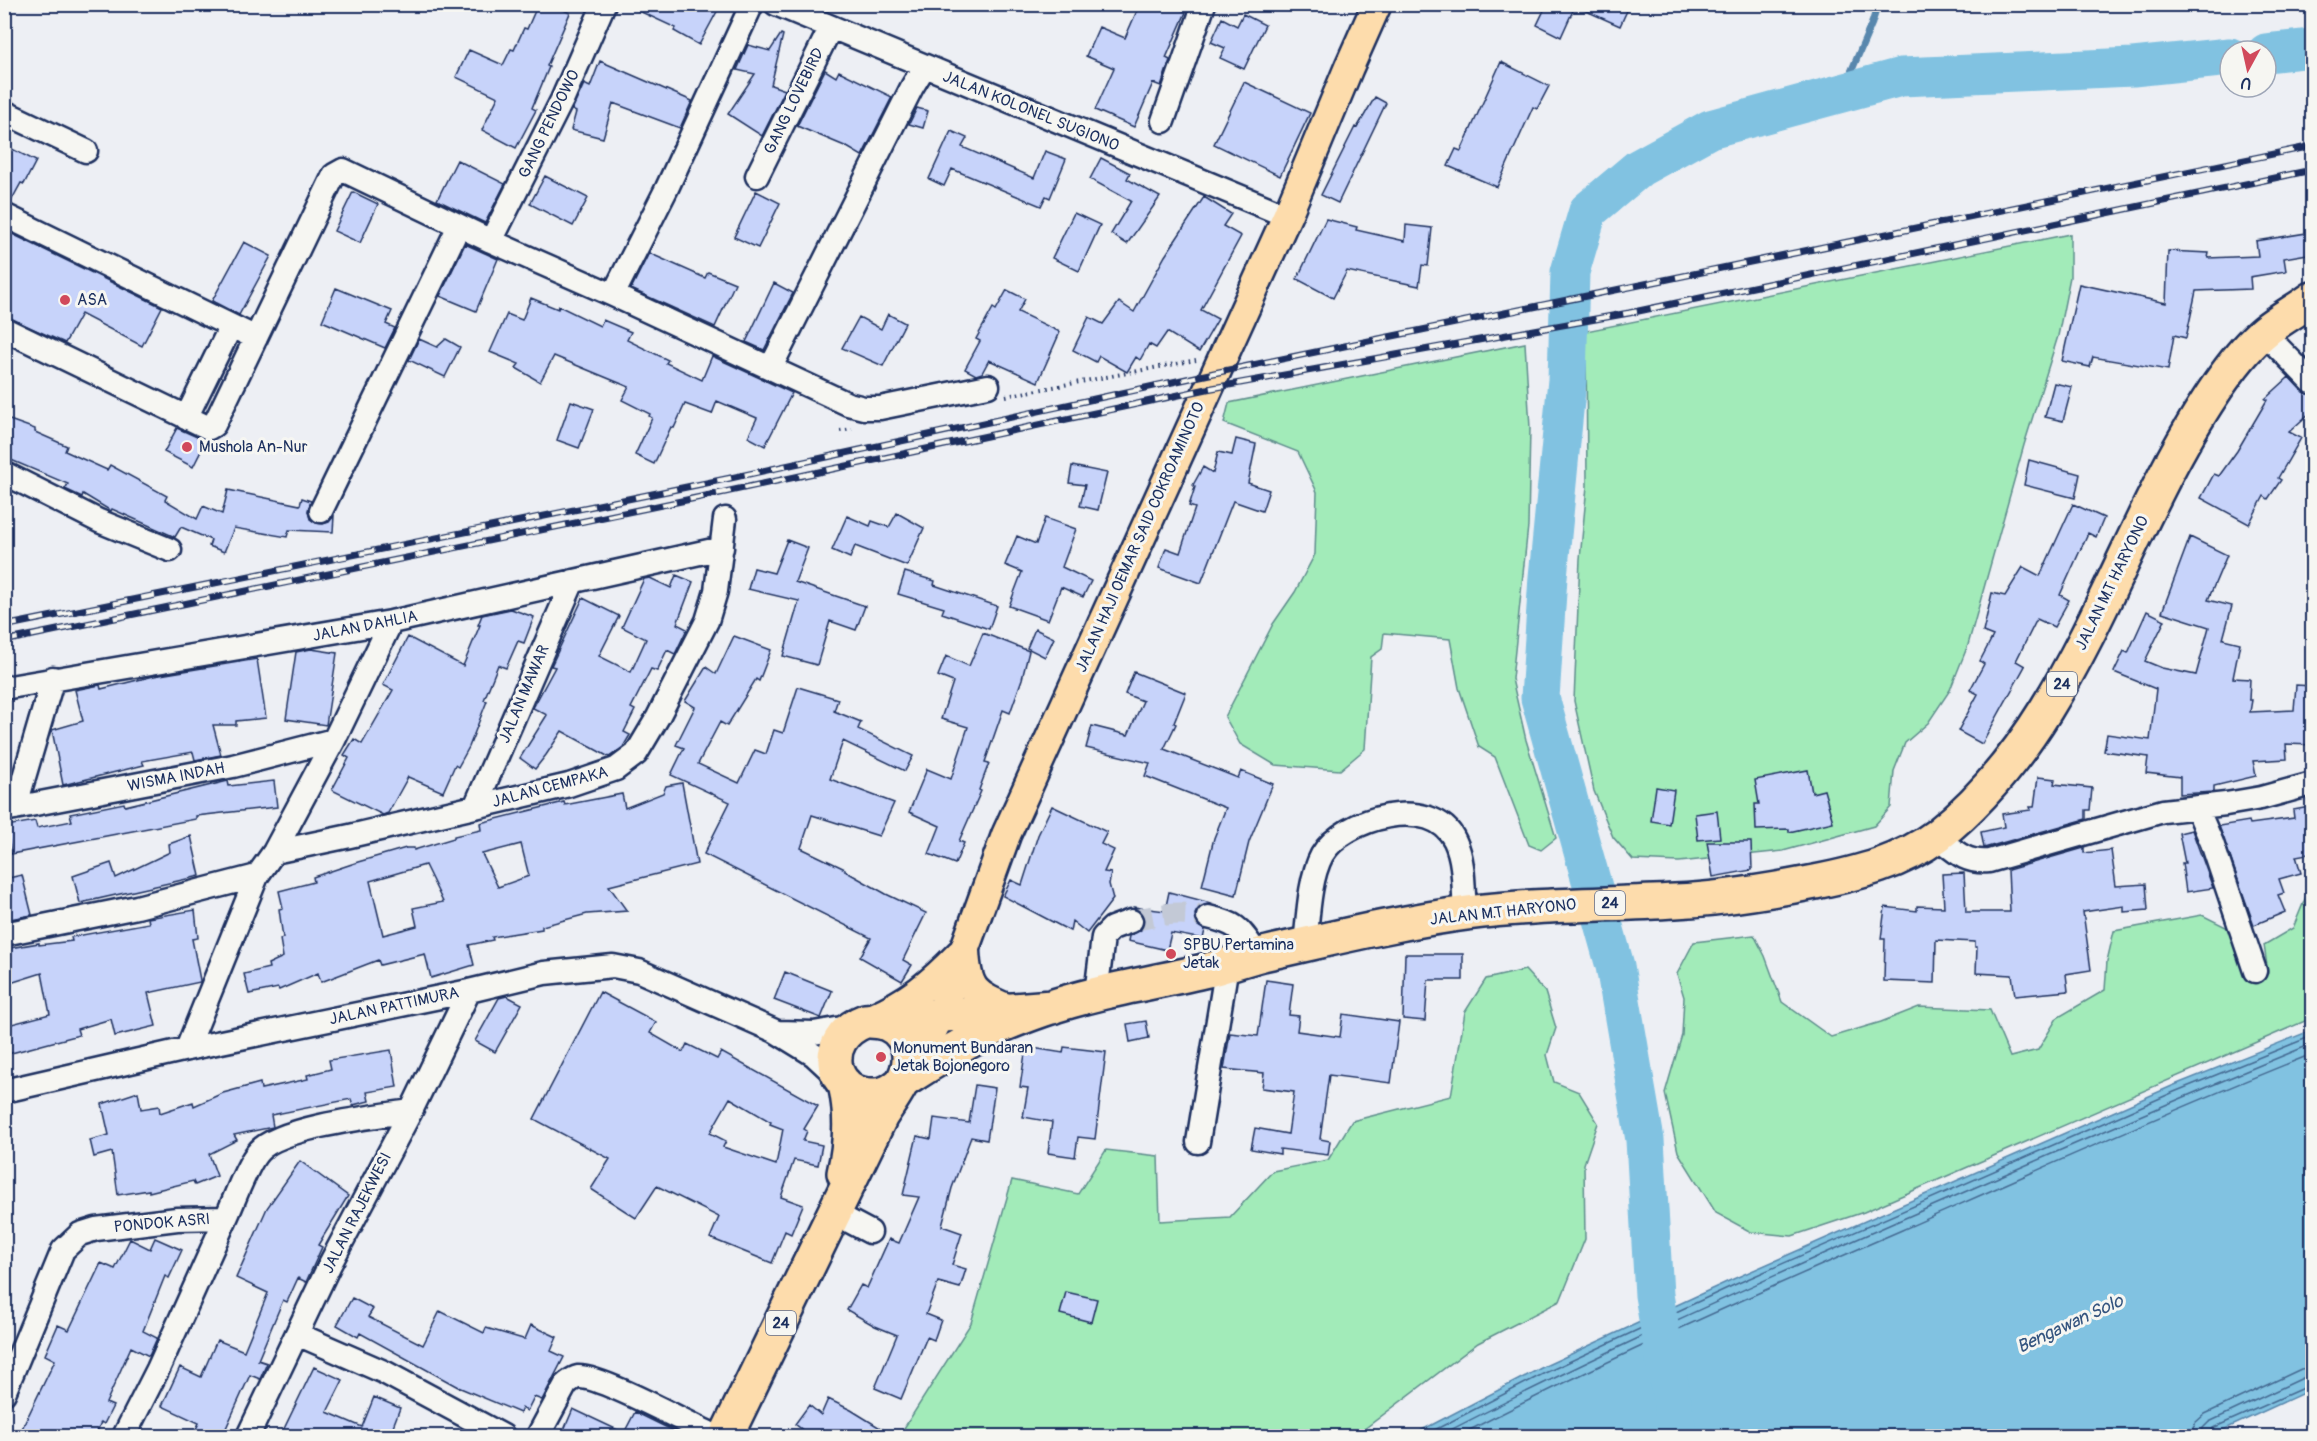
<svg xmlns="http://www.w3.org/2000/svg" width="2317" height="1441" font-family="Pangolin,sans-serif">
	<rect width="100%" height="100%" fill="#edeff4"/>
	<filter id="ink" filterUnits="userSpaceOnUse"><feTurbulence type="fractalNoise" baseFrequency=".0167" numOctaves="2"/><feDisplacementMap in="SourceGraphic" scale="12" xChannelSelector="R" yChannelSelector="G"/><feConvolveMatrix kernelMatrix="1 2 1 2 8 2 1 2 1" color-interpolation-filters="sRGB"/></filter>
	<g filter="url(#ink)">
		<path fill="#a2ebb9" stroke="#5e8d8c" stroke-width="1.5" d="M2070,234V277L2058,336L2024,445L1968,645L1950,690L1928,723L1905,743L1894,771L1891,807L1874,826L1783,851L1679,862L1633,860L1613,837L1594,791L1574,701L1580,559L1587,486L1586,331Z
			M1525,343L1530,428L1528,526L1512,679L1526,740L1556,838L1541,850L1529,845L1495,757L1479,747L1459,688L1450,639L1384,633L1382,649L1371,657L1365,749L1340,770L1275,765L1240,744L1225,717L1273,624L1295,592L1315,554L1317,492L1298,452L1224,423L1229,403Z
			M2312,882V1018L1864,1212L1792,1236L1751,1232L1716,1213L1678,1152L1665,1093L1682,1035L1684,997L1677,974L1694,942L1754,935L1765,956L1782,1002L1831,1037L1881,1022L1919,1007L1990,1010L2010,1057L2038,1050L2057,1018L2105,990L2107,961L2114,931L2202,915L2228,928L2248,980L2268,973L2264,945L2293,928Z
			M1525,970L1545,992L1556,1028L1547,1055L1554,1082L1579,1092L1598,1123L1584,1164L1585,1239L1560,1301L1478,1343L1355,1436H899L971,1323L1012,1180L1078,1194L1106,1150L1158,1156L1160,1221L1230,1217L1273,1171L1328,1160L1352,1121L1451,1096L1465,1012L1486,979Z"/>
		<path fill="#81c2e1" stroke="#5887ad" stroke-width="1.5" d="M2312,1030V1389L2210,1436H1414L1422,1430L1543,1367L1731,1280L2172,1086Z"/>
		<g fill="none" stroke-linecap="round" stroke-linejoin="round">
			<path stroke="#446a92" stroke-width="1.5" d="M1423,1436L1545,1373L1734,1285L2174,1092L2312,1036
				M1439,1436C1591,1357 1748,1287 1905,1218C2040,1159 2175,1099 2312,1044
				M1458,1436C1603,1361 1752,1295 1902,1230C2038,1170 2174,1109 2312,1054
				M2193,1436L2195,1423L2205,1414L2301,1369L2312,1367
				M2202,1436L2203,1428L2209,1422L2305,1377L2312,1376
				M2209,1436L2213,1428L2312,1384"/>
			<path stroke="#5887ad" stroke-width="7" d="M1842,93L1872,23L1878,4"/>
			<path stroke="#81c2e1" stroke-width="39" d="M2266,53L2312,48
				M1678,1436L1654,1295L1645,1140L1615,966L1540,698L1548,577L1567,380L1570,272L1588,211L1639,168L1710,129L1901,77L2133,67L2230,57"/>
		</g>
		<path fill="#c7d3fa" stroke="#1b2f5e" stroke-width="1.5" fill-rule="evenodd" d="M538,4H551L570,13L547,66L549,67L532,108L536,110L516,148L482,130L498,97L456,77L469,50L503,65L511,49L514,50L524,28L527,29Z
			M624,4H721L699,45L674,31L676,28Z
			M1140,4H1170L1186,12L1166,58L1170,60L1161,86L1153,83L1134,127L1095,110L1114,68L1086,56L1099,27L1125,38Z
			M1547,4H1630L1620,26L1575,6L1561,37L1537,25Z
			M1243,14L1265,25L1244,69L1220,58L1225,48L1211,42L1222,18L1237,26Z
			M781,34L783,35L771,85L785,90L762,136L728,114L755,74L737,70L748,45L770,51Z
			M600,61L692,101L680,128L613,103L603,138L571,130L576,112L572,110L584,84L590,87Z
			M1501,62L1549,86L1537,109L1533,107L1497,187L1448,166L1456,149L1461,151Z
			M825,70L836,77L839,71L892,97L862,156L847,147L797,126Z
			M1244,82L1310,113L1280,176L1214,144Z
			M1375,97L1386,103L1338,203L1321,195L1355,127L1357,128Z
			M917,108L928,111L923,128L909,124Z
			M951,131L967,138L962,147L1034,178L1045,151L1066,159L1050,198L1046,196L1041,206L952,169L944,186L929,179Z
			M4,145L36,161L24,184L21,183L10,203L4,202Z
			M1101,158L1130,173L1127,179L1160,197L1127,244L1111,234L1131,201L1090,179Z
			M457,160L505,184L485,223L437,200Z
			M545,176L588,198L573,226L530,204Z
			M756,191L780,203L758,248L734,237Z
			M353,192L378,204L360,243L334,231Z
			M1204,197L1231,214L1223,226L1241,236L1201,310L1218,319L1199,352L1167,332L1156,348L1149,344L1140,360L1136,357L1127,372L1099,356L1096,362L1073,350L1089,317L1103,324L1119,302L1134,312L1165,256Z
			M1074,213L1100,225L1079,271L1052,258Z
			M1326,219L1357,227L1356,230L1405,241L1406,225L1432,228L1428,266L1422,265L1419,286L1347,271L1333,298L1297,279Z
			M4,230L162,307L142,346L81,314L65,343L4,316Z
			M2313,232V253L2284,258L2286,271L2250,277L2251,289L2196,291L2186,338L2174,335L2168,370L2093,357L2090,367L2062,361L2079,284L2166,303L2168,251L2209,253L2208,258L2258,256L2256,241Z
			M244,242L271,256L239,315L212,301Z
			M465,244L498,259L476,311L440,296Z
			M649,253L705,278L708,272L735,283L715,327L631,289Z
			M774,283L793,293L764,350L746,342Z
			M336,288L392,311L386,324L395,328L385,348L322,321Z
			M1007,290L1025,299L1018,312L1060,332L1038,382L989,360L982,373L976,375L965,369L980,341L976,339L993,308L996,310Z
			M531,298L558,309L559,306L600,326L603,320L631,332L627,340L668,360L666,363L702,380L712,356L792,393L765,446L748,437L757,418L717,401L712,414L685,404L674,428L671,427L654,464L635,455L652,418L649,416L650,414L622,400L629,387L554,356L540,382L516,368L519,364L490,352L507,314L522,320Z
			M888,314L905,323L883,366L842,348L859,317L881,329Z
			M419,339L437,347L446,339L460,347L445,377L409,360Z
			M2289,377L2303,392L2313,395V410L2289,432L2301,438L2278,478L2281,480L2268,499L2264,496L2249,524L2201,498L2214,474L2219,476L2237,451L2267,400L2265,399Z
			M2054,383L2072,387L2063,421L2045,417Z
			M571,401L594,409L579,448L557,440Z
			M4,418L35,429V432L67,446L65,451L107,470L110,465L167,496L165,500L197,519L203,506L222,514L228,490L300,505L302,498L311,501L308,511L310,519L316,523L323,524L329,522L334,516L333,532L289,530L287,537L234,528L224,552L209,546L211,540L181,527L175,537L112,509L111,511L83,494L82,497L65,489L68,484L4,457Z
			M177,428L206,441L193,467L164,452Z
			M1236,439L1256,444L1248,483L1269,490L1262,511L1233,501L1201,583L1159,568L1166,548L1180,553L1195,508L1189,506L1195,487L1193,485L1203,467L1213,473L1218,452L1232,455Z
			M2029,460L2080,474L2075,498L2024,485Z
			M1072,466L1107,473L1098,510L1080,506L1085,485L1069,483Z
			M2073,504L2104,518L2096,537L2088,533L2060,595L2069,600L2054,627L2037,619L2016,661L2025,666L1982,744L1958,731L1978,694L1970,690L1984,664L1980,661L1993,636L1983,632L1992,593L2005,596L2023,567L2040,576Z
			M897,513L924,528L907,566L855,546L850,558L832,550L847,516L870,526L872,521L889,527Z
			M1045,518L1076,529L1062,567L1091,581L1083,597L1061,587L1048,620L1009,606L1022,572L1005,565L1017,536L1036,544Z
			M2190,537L2227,555L2208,600L2232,606L2223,639L2240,643L2233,678L2250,679L2249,700H2252L2250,712L2294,710L2296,685L2313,686V745L2286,744L2287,759L2253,761L2256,776L2214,786V792L2180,794V777L2146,773L2148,757L2104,751L2107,734L2150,740L2156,689L2114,672L2124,651L2128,653L2147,611L2165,620L2145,661L2162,668L2196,675L2209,627L2162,612Z
			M787,540L808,548L795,582L865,606L856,630L830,621L817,665L783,656L799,601L748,589L754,568L774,573Z
			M905,572L935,581L934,585L997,606L989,629L942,613L944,608L898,594Z
			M676,575L693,582L677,624L687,629L675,654L667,650L657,671L651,669L631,708L635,710L624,732L630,735L623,747L609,757L562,731L546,755L535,769L520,758L547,715L533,708L555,667L551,666L583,598L619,616L599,656L631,672L646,639L622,627L644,579L650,578L671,588Z
			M511,609L534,617L524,643L518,641L506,668L498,665L484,700L487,701L469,747L458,767L455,765L443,792L408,777L388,813L383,815L332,790L349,758L344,755L354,739L362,744L393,690L383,685L408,637L463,666L480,625H478L482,615Z
			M1035,629L1054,638L1045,657L1027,648Z
			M983,633L1029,651L1022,679L1010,713L1003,710L985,762L989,763L979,790L981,791L959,841L964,843L955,864L929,854L940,826L909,812L927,769L951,779L968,727L941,719L953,682L938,676L946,656L969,666Z
			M734,636L771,650L759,681L756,679L727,726L720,722L698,764L739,783L755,750L766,754L774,730L783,733L798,687L838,699L834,711L861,722L858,729L913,756L905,771L843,741L830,779L894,803L879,836L812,815L801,848L845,869V871L886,894L926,913L903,960L912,965L902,981L860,957L871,938L704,854L730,802L671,775L684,748L676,745L695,707L685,701L706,667L716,674Z
			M311,649L337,653L326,725L286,719L296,652Z
			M257,659L266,718L236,721V725H213L221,755L195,760L193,752L142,761L144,765L63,785L52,730L83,721L75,690L100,685L101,689L154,676Z
			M1134,672L1186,693L1174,723L1176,724L1164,749L1238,778L1241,771L1273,784L1249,842L1236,895L1202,886L1214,838L1226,808L1145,776L1150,763L1086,748L1092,726L1128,735L1143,701L1125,694Z
			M1808,770L1812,793L1824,790L1833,822L1789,832V829L1756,830L1755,804H1759L1755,780Z
			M2038,777L2055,779L2054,784L2092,788L2090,810H2086V819L1984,848L1981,832L2004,827L2002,814L2031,810L2030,807H2034Z
			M228,781L229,786L274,781L277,807L196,816V819L11,854L6,826L35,821L37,828L72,821L70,814L124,803L125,806Z
			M682,783L697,864L609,886L627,911L587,914L542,926V929L492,937L493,940L469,945L474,965L431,978L425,954L380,965L378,960L321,982L318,973L279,990L278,988L249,994L244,974L269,968L268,964L283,957L280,939L283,938L279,909L283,908L279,891L314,882L313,877L358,862L406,848H414V850L454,838V836L481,830L480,823L564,802L565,805L622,794L625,808L663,793L666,786ZM521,844L529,876L498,887L482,854ZM425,865L443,902L413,908L417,926L383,935L370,881Z
			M1656,787L1674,790L1669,824L1651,821Z
			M1052,806L1107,832L1101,844L1114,850L1104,872L1111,873L1109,884L1113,899L1087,933L1072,921L1070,931L1003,896L1011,880L1022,885L1038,835Z
			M2310,807L2313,853L2296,856L2301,873L2279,879L2284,893L2278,895L2285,912L2254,925L2219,826L2249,821L2250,824L2294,818L2293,810Z
			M1717,811L1720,838L1698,840L1695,814Z
			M2192,830L2213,888L2186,892L2182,863H2185L2179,833Z
			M191,836L200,876L80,903L73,876L111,863L116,878L170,852L169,844Z
			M1707,842H1751L1752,870L1713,877Z
			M2084,848V853L2111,850L2116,886L2146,884L2148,910L2124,912V906L2083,912L2091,970L2066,974L2068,991L2015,996L2012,975L1976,973L1977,947H1975V942L1936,940L1935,983L1884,981L1885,939H1881L1885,907L1917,911V906L1944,907L1942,874L1964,873L1966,912H2010L2008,870Z
			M22,875L32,915L4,920V879Z
			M1169,892L1211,903L1199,907L1195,914L1198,926L1205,930L1203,939L1171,933L1167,950L1128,941L1129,936L1141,930L1144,924L1143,916L1134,907L1165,911Z
			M195,910L198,938L192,939L200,980V982L148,993L156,1026L115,1036L111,1019L77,1029L79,1035L4,1055V1026L50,1014L42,973L4,985V949L39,943V945L72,941L71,937L149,923L148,918Z
			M1405,954H1463V980H1428L1425,1021L1403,1019Z
			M785,972L832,991L821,1018L774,1000Z
			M1266,980L1293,984L1289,1015L1299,1016L1297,1031L1340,1037L1343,1014L1399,1022L1391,1083L1329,1075L1320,1139L1330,1141L1328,1155L1280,1149V1154L1251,1149L1255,1128L1288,1134L1294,1092L1262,1088L1264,1073L1224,1069L1230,1033L1258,1036Z
			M600,992L656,1022L650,1033L683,1052L687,1044L717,1059L721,1052L818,1106L804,1129L807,1131L803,1141L822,1145L818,1165L794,1160L781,1197L803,1205L791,1234L785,1231L772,1263L710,1238L719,1217L657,1186L636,1218L591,1189L610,1159L534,1119ZM730,1098L771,1122L770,1124L783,1129L776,1165L723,1147L726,1141L710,1133Z
			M507,996L522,1004L495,1052L475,1041L499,998Z
			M1146,1021L1149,1038L1130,1042L1127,1024Z
			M1026,1047L1063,1053L1064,1047L1106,1052L1095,1139L1078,1137L1075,1157L1048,1153L1052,1122L1023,1117L1028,1088L1020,1087Z
			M391,1050L397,1087L367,1092L369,1101L353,1105L351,1099L271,1115L273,1127L234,1135L237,1140L209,1154L217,1176L195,1185L193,1181L149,1192V1190L118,1195L112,1152L94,1157L90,1140L109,1135L102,1104L138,1092L141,1109L159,1106L160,1113L193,1102L194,1106L223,1093L260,1083L261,1089L308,1079L307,1075L331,1069L329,1060Z
			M975,1085L995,1088L987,1140L971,1137L952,1188L942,1226L962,1233L952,1265L966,1269L960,1288L938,1282L926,1314L941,1320L934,1340L927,1337L901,1399L875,1388L897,1335L875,1326L847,1310L861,1285L867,1288L889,1239L899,1243L919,1197L903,1195L917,1136L931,1139L934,1118L969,1123Z
			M300,1161L348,1196L318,1245L322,1247L306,1282L298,1278L287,1302L283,1300L258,1360L267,1363L260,1379L250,1375L222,1437H192L199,1423L162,1406L180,1367L201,1377L217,1340L244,1351L268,1293L236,1278L267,1208Z
			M155,1238L182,1250L169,1278L165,1276L143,1331L157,1338L149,1356L131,1347L106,1403L113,1406L104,1424L101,1422L95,1437H18L55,1360L45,1355L58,1325L69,1330L101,1263L115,1269L130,1239L150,1249Z
			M1066,1292L1097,1299L1091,1322L1060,1314Z
			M352,1298L373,1309L368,1317L423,1345L440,1311L484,1333L486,1328L523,1339H525L531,1325L557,1337L551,1351L564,1357L542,1400L534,1397L527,1411L522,1408L520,1413L458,1387L360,1333L358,1337L337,1325Z
			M314,1367L343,1380L327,1412L362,1427L374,1397L400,1408L389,1437H280Z
			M828,1399L851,1410L895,1437H812L795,1424L809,1405L821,1415Z
			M573,1409L624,1433L635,1412L686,1437H561Z"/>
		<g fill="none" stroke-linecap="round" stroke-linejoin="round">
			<path stroke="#c3c9d6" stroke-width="22" stroke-dasharray="22 11" stroke-linecap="butt" d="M1131,921C1159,915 1179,910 1208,917"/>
			<defs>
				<path id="minor" d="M776,4L1287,216
					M4,112L86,151
					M1163,121L1204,4
					M757,176L831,27
					M4,215L256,338
					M491,241L562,100L604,4
					M613,295L667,188L752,4
					M4,329L209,428L214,425L334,175L343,170L491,241L613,295L848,404L864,408H880L988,386
					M2263,332L2312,382
					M771,367L912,87L924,67
					M186,418L231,326
					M4,473L99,521L170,550
					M321,511L459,226
					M4,688L391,622L722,548
					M334,740L391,622
					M475,807L573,581
					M15,808L53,678
					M2197,808L2212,843L2255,971
					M4,810L233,766L334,740L274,852L257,876L137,907L4,934
					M1936,836C1955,851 1964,863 1989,861L2163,811L2226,804L2261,798L2312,784
					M274,852L350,836L569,785L616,769L636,754L658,717L707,621L716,591L725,519
					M1208,917C1240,924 1240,930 1258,955
					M1305,945C1308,919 1309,879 1322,855C1343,818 1433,793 1455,841C1465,862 1463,890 1465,913
					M1096,994L1103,937L1112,928L1131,921
					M779,1032L814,1033L853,1026
					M187,1049L257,876
					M4,1091L187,1049L469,991L544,973L613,966L639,971L775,1031L814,1055L842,1081
					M1198,1142L1227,965
					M834,1213L870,1232
					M297,1334L384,1372L503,1436
					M4,1393L63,1250L80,1234L96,1229L177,1219L226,1218C234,1201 247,1163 259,1151C280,1127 377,1116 411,1111
					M124,1436L158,1369L226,1218
					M248,1436L330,1264L411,1111L469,991
					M538,1436L566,1384C570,1381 573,1378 578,1377C600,1375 691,1425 715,1436"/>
				<path id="major" d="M965,951C967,992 976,995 1011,1010
					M872,1018C910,1001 931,984 960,954
					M908,1071L922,1051L941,1014L1006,835L1287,216L1349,67L1377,4"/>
				<path id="highway" d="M1052,1007L865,1021C817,1039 831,1098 875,1095C889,1095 897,1086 908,1078C931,1063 956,1048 981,1035C1001,1025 1022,1017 1042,1010C1096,991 1153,983 1208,970C1226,965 1244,959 1263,954C1330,939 1398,922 1467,913C1536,904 1605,905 1675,901C1722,899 1769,891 1815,882C1859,873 1901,863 1938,835C2059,739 2105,584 2177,453C2198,415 2231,359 2265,331C2280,319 2297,310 2312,299
					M844,1173C851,1143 852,1114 845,1084
					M726,1436L881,1116C896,1092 922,1063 902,1036C893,1024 882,1021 869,1021"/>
			</defs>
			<use href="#minor" stroke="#1b2f5e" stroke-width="27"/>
			<use href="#major" stroke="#1b2f5e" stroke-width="33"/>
			<use href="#highway" stroke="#1b2f5e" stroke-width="38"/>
			<path stroke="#1b2f5e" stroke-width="4" stroke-dasharray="1.5 4.5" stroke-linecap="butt" d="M1006,396L1196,360
				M840,431L852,429"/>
			<use href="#minor" stroke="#f6f6f2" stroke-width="22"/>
			<use href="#major" stroke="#fddcac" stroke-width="28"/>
			<use href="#highway" stroke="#fddcac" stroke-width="33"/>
			<defs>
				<path id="rail" d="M4,626L726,479L1214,373L2312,146
					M4,641L725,492L1207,389L1629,313L2312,170"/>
			</defs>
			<use href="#rail" stroke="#1b2f5e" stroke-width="7"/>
			<use href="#rail" stroke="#f6f6f2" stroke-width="4.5" stroke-dasharray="14" stroke-linecap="butt"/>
		</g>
	</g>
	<g fill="#d1495b" stroke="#f6f6f2" stroke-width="2">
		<circle cx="65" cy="300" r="6"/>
		<circle cx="187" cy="447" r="6"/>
		<circle cx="1171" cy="954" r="6"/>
		<circle cx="881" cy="1057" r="6"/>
	</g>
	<g text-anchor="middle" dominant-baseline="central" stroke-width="6" stroke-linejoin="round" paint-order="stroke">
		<g fill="#f6f6f2" stroke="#5d6b8a" stroke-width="1.5">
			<rect x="2047" y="672" width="30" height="24" rx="4.5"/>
			<rect x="1595" y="891" width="30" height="24" rx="4.5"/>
			<rect x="766" y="1311" width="30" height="24" rx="4.5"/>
		</g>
		<g font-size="15" font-weight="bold" fill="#1b2f5e">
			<text x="2062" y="684">24</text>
			<text x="1610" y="903">24</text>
			<text x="781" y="1323">24</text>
		</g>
		<g font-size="16" fill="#1b2f5e" stroke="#f6f6f2">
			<text transform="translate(794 101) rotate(-64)">GANG LOVEBIRD</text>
			<text transform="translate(1031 111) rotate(22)">JALAN KOLONEL SUGIONO</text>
			<text transform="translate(549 124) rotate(-64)">GANG PENDOWO</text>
			<text transform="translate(1140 537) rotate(-66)">JALAN HAJI OEMAR SAID COKROAMINOTO</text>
			<text transform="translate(2112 583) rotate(-64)">JALAN M.T HARYONO</text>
			<text transform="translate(365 626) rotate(-11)">JALAN DAHLIA</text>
			<text transform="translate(524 694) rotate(-67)">JALAN MAWAR</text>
			<text transform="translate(176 777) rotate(-11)">WISMA INDAH</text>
			<text transform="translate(550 787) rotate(-15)">JALAN CEMPAKA</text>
			<text transform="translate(1503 912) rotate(-6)">JALAN M.T HARYONO</text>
			<text transform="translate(394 1006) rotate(-12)">JALAN PATTIMURA</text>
			<text transform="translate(357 1213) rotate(-63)">JALAN RAJEKWESI</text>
			<text transform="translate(162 1223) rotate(-5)">PONDOK ASRI</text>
		</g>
		<g font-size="16" fill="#1b2f5e" stroke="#f6f6f2" text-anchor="start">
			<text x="77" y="300">ASA</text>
			<text x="199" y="447">Mushola An-Nur</text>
			<text x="1183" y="945">SPBU Pertamina<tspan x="1183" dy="18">Jetak</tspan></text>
			<text x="893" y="1048">Monument Bundaran<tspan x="893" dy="18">Jetak Bojonegoro</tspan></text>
		</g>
		<g font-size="18" font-style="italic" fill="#34547f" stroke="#f6f6f2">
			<text transform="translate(2070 1324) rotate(-25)">Bengawan Solo</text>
		</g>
	</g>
	<rect width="2317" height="1441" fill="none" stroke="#f6f6f2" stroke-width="24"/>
	<rect x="12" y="12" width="2293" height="1417" fill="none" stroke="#1b2f5e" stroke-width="2" filter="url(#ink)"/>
	<g transform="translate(2248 69) rotate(188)"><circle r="28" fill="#f6f6f2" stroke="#9ea6b7" stroke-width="1.5"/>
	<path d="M0-4.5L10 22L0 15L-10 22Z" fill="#d1495b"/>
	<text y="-9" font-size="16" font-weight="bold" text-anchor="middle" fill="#1b2f5e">U</text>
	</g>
</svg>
